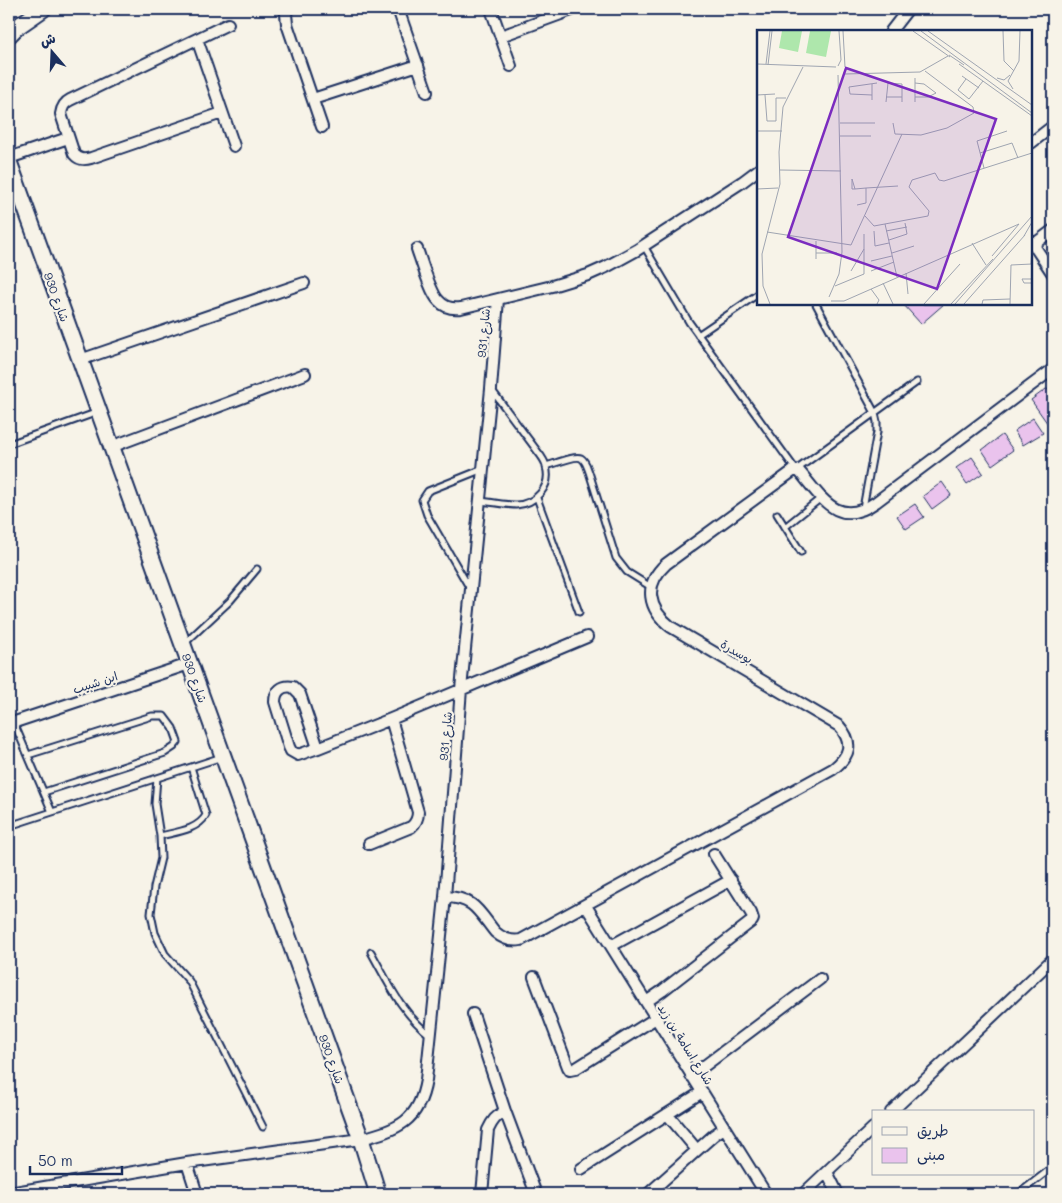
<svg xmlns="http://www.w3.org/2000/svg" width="1062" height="1203" font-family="Mali,'Playpen Sans Arabic',sans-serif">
	<rect width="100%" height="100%" fill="#f7f3e8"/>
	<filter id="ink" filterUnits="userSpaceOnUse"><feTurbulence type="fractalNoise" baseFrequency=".02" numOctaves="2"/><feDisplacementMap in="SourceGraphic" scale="10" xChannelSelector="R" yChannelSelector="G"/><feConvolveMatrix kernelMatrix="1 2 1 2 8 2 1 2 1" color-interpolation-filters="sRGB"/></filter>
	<g filter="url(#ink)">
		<path fill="#eac3ed" stroke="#1b2f5e" d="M903,304H944L921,324Z
			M1046,389L1053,390V425L1050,427L1031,400Z
			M1033,418L1043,433L1023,445L1014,431Z
			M1002,435L1013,450L992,465L982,450Z
			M972,457L983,473L967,484L956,468Z
			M942,482L951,495L932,509L923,496Z
			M915,504L924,517L906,529L897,516Z"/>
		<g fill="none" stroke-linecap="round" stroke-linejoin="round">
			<defs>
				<path id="lane" d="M644,246L689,322L796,470L917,382
					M816,304L875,413L877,422V432L863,508
					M698,335L758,294
					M9,444L98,412
					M546,466C554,464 575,455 581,458C586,461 587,467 589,472L616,558L627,572L651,587
					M537,498L579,612
					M480,501C492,502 505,505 516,505C535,504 552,487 546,467C546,463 543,459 541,456L491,389
					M777,514L801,552
					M785,527L821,498
					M469,587L427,515L422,500L428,491L483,469
					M184,644L230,601L257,569
					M14,723L52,812
					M1053,744V745
					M28,755L152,716H164L173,728L178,742L174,747L165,753L44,792
					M157,778L155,804L160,836L161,858L154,887L151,914L155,933L165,954L189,981L263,1127
					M9,826L222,757
					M160,836C176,832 198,830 206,815L191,767
					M371,952C389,984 401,1012 430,1035
					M1018,1194L1053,1167"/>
				<path id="street" d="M288,9L286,14L287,24L322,127
					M398,9L427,92
					M491,9L511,66
					M891,31L908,9
					M501,36L561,14L574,9
					M197,39L234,146
					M313,99L418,65
					M222,113L91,158C84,160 79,160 74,154L61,114C62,107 64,103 70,100L228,24
					M1031,143L1053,126
					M9,158L68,138
					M1031,241L1053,274
					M1033,245L1053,230
					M417,249C421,260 431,294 439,301C445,308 453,309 461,308L552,286L588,275L606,267L637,250L742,182L758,170
					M80,360L304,283
					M111,447L305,374
					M9,724L189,664
					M318,748L300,694L293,687C282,685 275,691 275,702L289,747L291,751L298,755L318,748L391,719L587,637
					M369,844L411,827C416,823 418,819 418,812L391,719
					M445,897C474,897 479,912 495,932C503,939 511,942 521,940L833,769C850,756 854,743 839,726L671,627C648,609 643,585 666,564L793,471H799C822,498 838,529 876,502L1053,369
					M586,906L766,1194
					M611,946L731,880
					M534,977L568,1067L570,1070L575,1069L656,1018
					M646,1002L662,991L752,921L753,919L751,913L714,854
					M473,1014L505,1111L536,1194
					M691,1076L820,979
					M891,1112L1053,959
					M667,1114L697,1150
					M187,1163L197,1194
					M581,1169L702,1092
					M827,1172L838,1194
					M9,1193L187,1163L361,1139C398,1129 419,1122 426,1080L445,897L461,689L491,389L498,299
					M482,1194L488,1130C492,1121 496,1116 505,1111
					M648,1194L714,1135L724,1128
					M803,1194L873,1128"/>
				<path id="secondary" d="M9,35L17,27L43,9
					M9,162L361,1139L378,1194"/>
			</defs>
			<use href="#lane" stroke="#1b2f5e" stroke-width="9"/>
			<use href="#street" stroke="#1b2f5e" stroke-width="14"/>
			<use href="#secondary" stroke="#1b2f5e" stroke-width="19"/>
			<use href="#lane" stroke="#f7f3e8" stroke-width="5"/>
			<use href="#street" stroke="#f7f3e8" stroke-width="10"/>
			<use href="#secondary" stroke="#f7f3e8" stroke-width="15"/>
		</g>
	</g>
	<g text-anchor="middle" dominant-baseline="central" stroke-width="4.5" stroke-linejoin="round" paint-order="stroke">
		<g font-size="12" fill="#1b2f5e" stroke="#f7f3e8">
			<text transform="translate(57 297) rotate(70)">شارع 930</text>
			<text transform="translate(483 333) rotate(-85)">شارع 931</text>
			<text transform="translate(737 651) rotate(30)">بوسدرة</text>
			<text transform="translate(195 678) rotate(70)">شارع 930</text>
			<text transform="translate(95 682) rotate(-18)">ابن شبيب</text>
			<text transform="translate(445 736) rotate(-85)">شارع 931</text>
			<text transform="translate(686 1044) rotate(58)">شارع اسامة بن زيد</text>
			<text transform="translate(332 1059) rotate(70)">شارع 930</text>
		</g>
	</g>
	<g transform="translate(757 30)">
		<rect width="275" height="275" fill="#f7f3e8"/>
		<path d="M25,1H45L41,22L22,18ZM53,1H74L69,27L49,23Z" fill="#aee7ac"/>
		<path fill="none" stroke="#9fa5b1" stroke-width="1" d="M86,1L88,37M156,1L193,27M164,1L275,83M171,1L275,75M246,1L247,31L257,41M192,25L207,35M0,34L79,37M9,34L13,1M202,34L275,86M11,35L15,1M81,36L84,30L82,1M88,44L163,42L191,26M205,46L222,58M158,48V72M240,48L247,50L253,45M209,49L201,60L212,69L226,51M158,53L167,54L179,63L171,67H158M115,54V70M256,59L251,51L262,31L263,1M0,65L18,64M8,65L10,91H19V68H29M115,65L93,64L92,57L120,53M129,67H145M129,72L131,53L145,54V72M83,93H118M136,93L138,104L164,105L190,98L217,83L216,77L168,41M0,101H25M83,106H114M223,123L255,113L261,128M227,138L220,111L250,101M23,140L84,141M0,159L21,158M98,159L95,149V159H98L109,158L141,156M100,175L109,173V158M108,186L117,196L171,186L172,181L152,157L155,150L178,143L182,150L187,151L275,123M128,194L140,247M117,201L118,216L132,213M129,201L150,197M10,202L94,215L145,104M267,206L275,192M132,210L150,204L148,193M215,213L229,235M59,223H80M135,223L157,216M235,226L262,194M59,229V211M114,231L135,226M274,234L275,217M94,241L107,219M114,241L137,232M149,243L151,264M275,249H265L267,253H275M126,253L136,274M78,256L107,244V204M114,259L122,270L120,274M72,267L82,244L85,222L81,45M74,271H87L262,194M13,274L6,256L5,224L23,154L22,122L26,77L46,37M167,274L203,234M194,274L236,229M198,274L275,186M207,274L268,205M225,274L226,270L253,269M253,274L254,235L275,234"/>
		<path fill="#7b2cbf" fill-opacity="0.15" stroke="#7b2cbf" stroke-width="2.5" d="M89,38L239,89L180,259L31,207Z"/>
		<rect width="275" height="275" fill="none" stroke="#1b2f5e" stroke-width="2.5"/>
	</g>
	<rect width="1062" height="1203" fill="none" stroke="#f7f3e8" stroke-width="30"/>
	<rect x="15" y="15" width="1032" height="1173" fill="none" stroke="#1b2f5e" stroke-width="2" filter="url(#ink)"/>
	<rect x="872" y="1110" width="162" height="65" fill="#f7f3e8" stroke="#9fa5b1"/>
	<rect x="882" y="1127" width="25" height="8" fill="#f7f3e8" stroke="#9fa5b1"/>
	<text x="917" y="1136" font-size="15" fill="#1b2f5e">طريق</text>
	<rect x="882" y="1148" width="25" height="15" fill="#eac3ed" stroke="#9fa5b1"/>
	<text x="917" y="1160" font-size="15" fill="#1b2f5e">مبنى</text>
	<g transform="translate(52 52) rotate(341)" stroke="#f7f3e8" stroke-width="4" paint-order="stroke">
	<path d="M0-4L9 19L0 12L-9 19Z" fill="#1b2f5e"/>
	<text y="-8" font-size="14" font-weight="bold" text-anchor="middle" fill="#1b2f5e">ش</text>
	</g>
	<path d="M30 1166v8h92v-8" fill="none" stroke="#1b2f5e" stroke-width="2.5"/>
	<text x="38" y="1166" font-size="15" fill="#1b2f5e" stroke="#f7f3e8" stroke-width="4" paint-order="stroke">50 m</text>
</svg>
